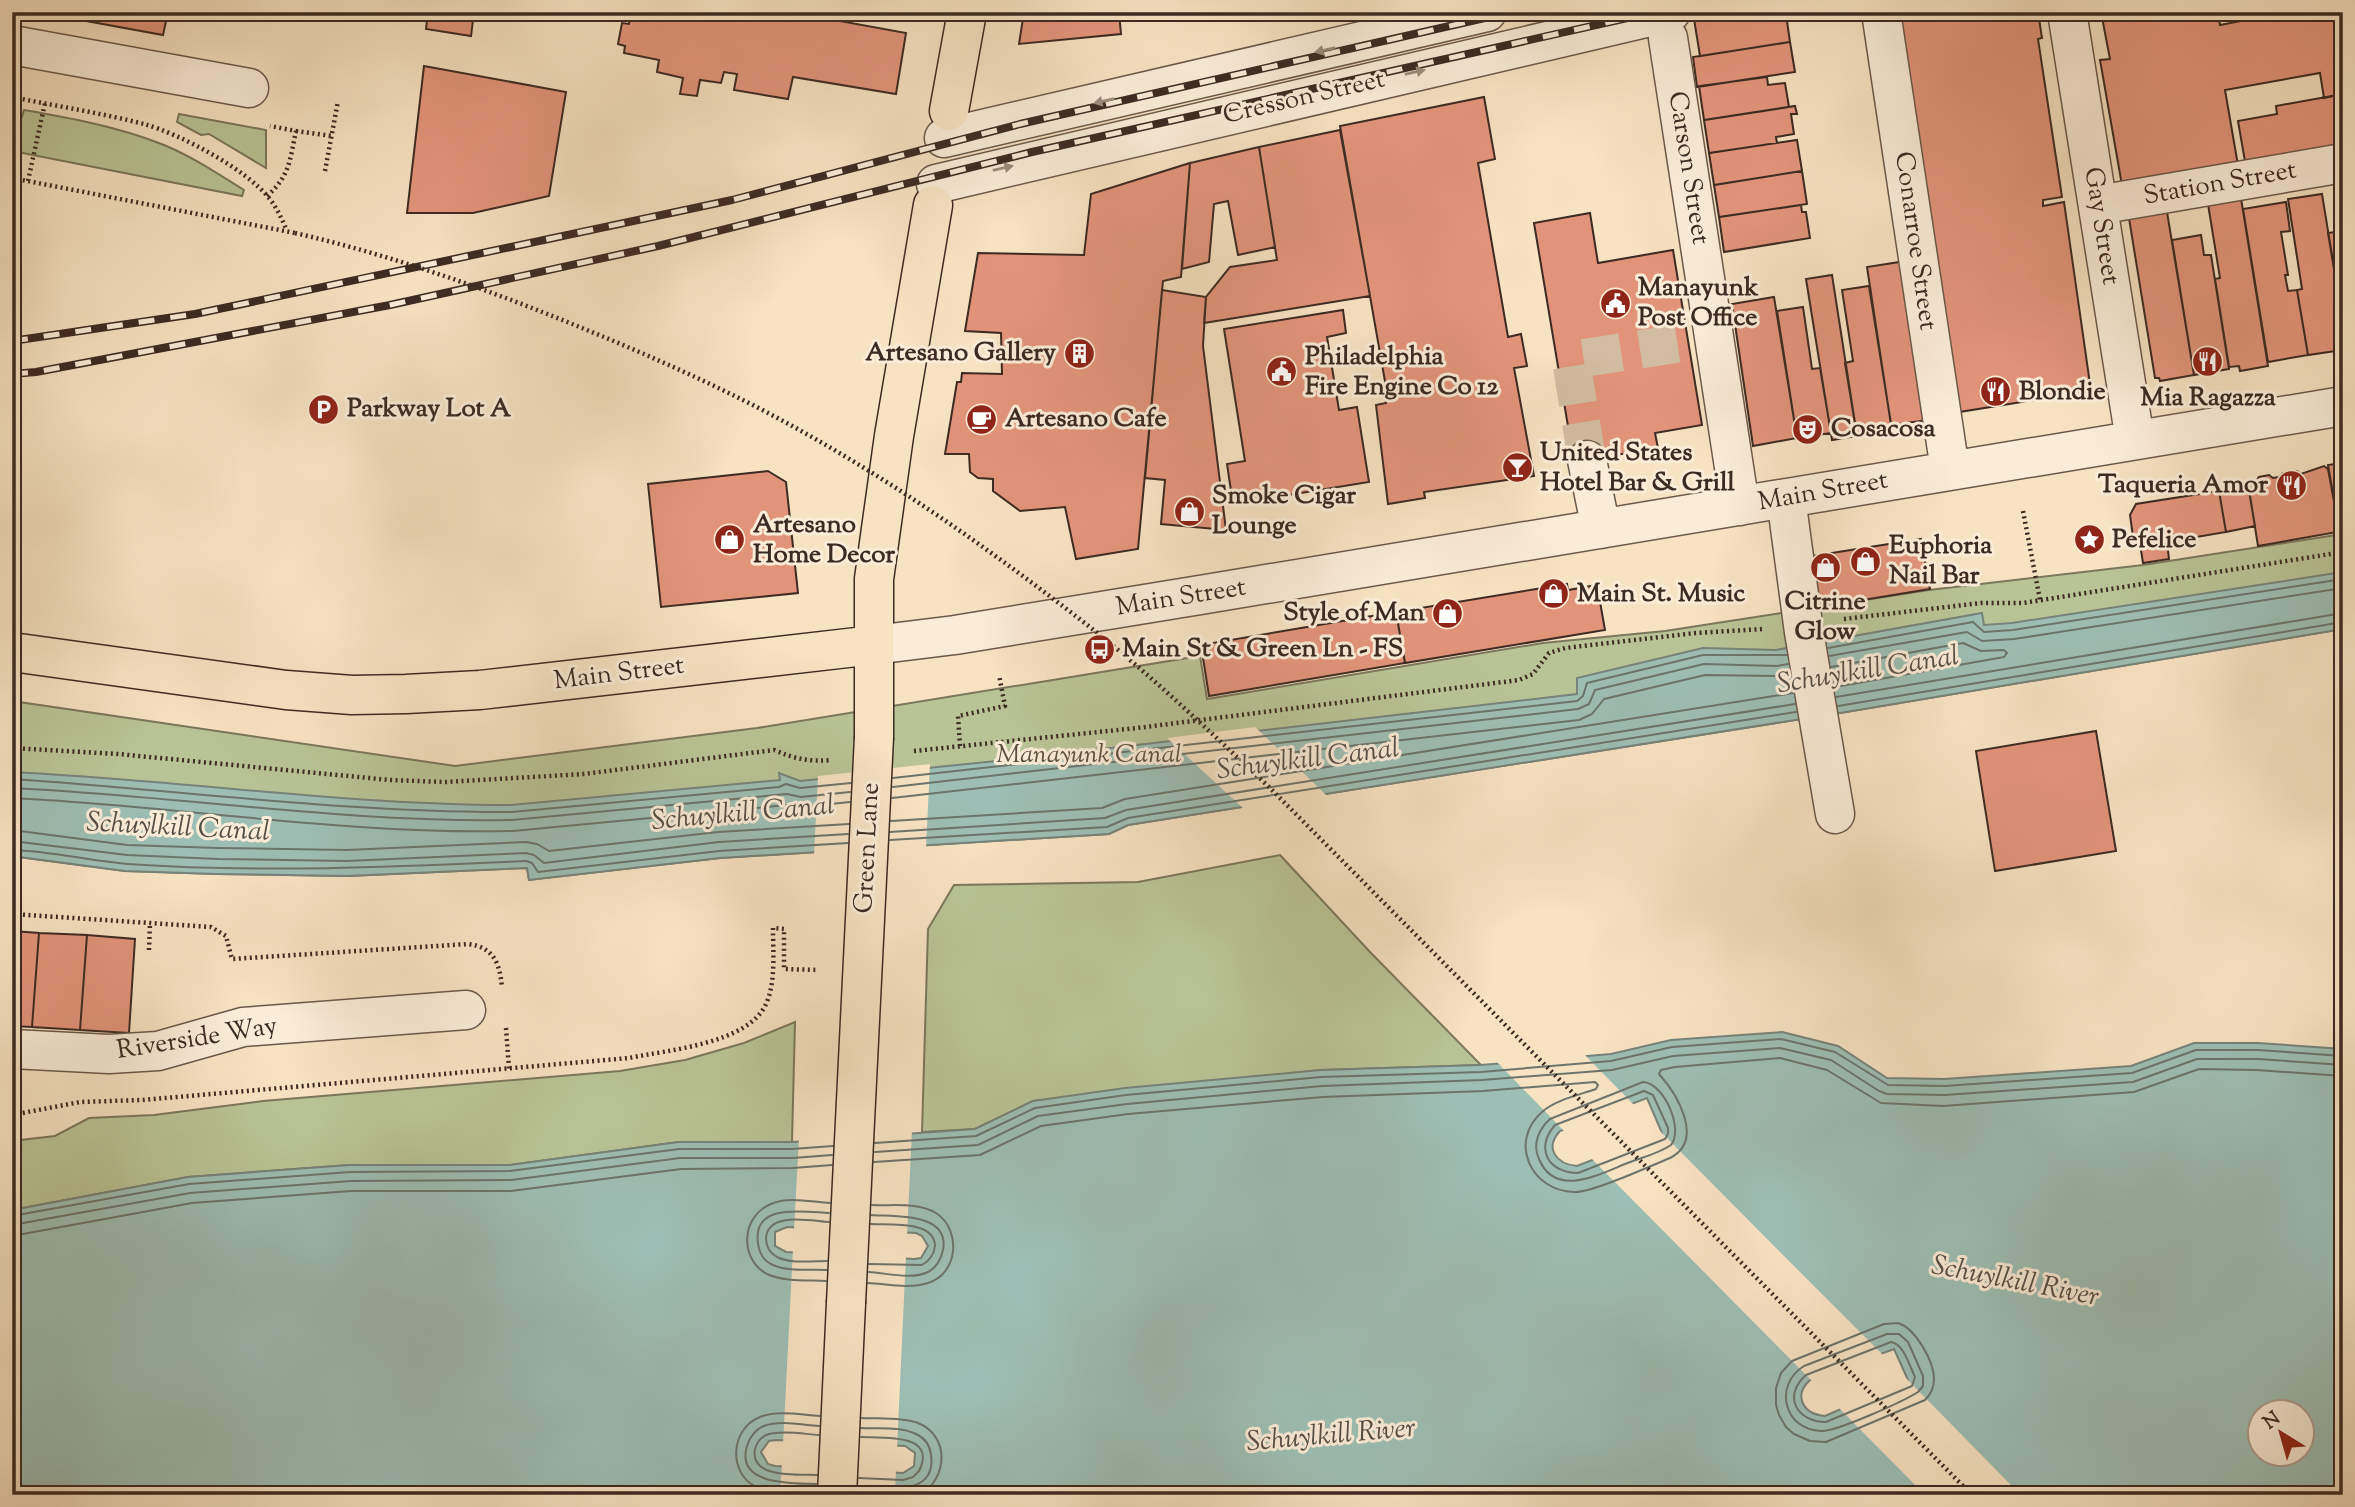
<svg xmlns="http://www.w3.org/2000/svg" width="2355" height="1507" font-family="'Sorts Mill Goudy',serif">
	<rect width="100%" height="100%" fill="#f7e2c2"/>
	<filter id="stains"><feTurbulence type="fractalNoise" baseFrequency=".00286" numOctaves="4"/><feColorMatrix values="0 0 0 0 .2 0 0 0 0 .09 0 0 0 0 .02 0 0 0 .5 -.17"/></filter>
	<radialGradient id="worn" r=".72"><stop offset=".6" stop-color="#630" stop-opacity="0"/><stop offset="1" stop-color="#630" stop-opacity=".3"/></radialGradient>
	<path fill="#b9c496" stroke="#7b775c" stroke-width="2" d="M24,110C71,118 119,127 164,145C193,157 218,174 244,190L242,196L12,151V119L21,120Z
		M179,114L266,130V168L209,134L201,135L177,122Z
		M2343,534V629L1846,712L1128,825L1109,834L720,858L529,880L527,868L347,876L217,874L125,871L12,856V701L455,766L757,728L1200,656L1207,699L1543,643L1665,631L1929,590L2143,565Z
		M1280,855L1370,952L1481,1065L1321,1070L1033,1101L975,1129L922,1132L928,929L954,885L1138,882Z
		M795,1022L792,1142H679L510,1165H350L188,1177L12,1210V1141L55,1136L89,1118L154,1115L263,1101L620,1071L685,1060L744,1043Z"/>
	<path fill="#9dbeb4" stroke="#77837a" stroke-width="2" fill-rule="evenodd" d="M2343,572V629L1846,712L1128,825L1109,834L720,858L529,880L527,868L347,876L217,874L125,871L12,856V772C179,780 344,805 511,805L780,780L779,773L800,781L1016,759L1577,694V678L1703,648L1776,650L1982,613L1984,625L2012,623Z
		M1782,1032L1838,1046L1887,1078L1944,1079L2131,1066L2194,1043H2258L2343,1049V1495H12V1210L188,1177L350,1165H510L679,1142H792L975,1129L1033,1101L1125,1088L1321,1070L1481,1065L1611,1054L1671,1040ZM1647,1098L1662,1133L1577,1166C1556,1164 1544,1148 1560,1131ZM787,1227L916,1233L922,1236L928,1246L921,1258L914,1259L786,1252L775,1246V1232ZM1894,1349L1908,1380L1825,1416C1803,1414 1793,1396 1810,1380ZM2260,1412H2302V1454H2260ZM776,1440L905,1446L915,1453L914,1466L903,1473L775,1466L768,1464L761,1452L769,1441Z"/>
	<path fill="#f7e2c2" d="M1255,727L1289,759L1328,797L1245,810L1167,738Z
		M930,764L926,849L814,856L818,776Z
		M1583,1053L1635,1106L1565,1132L1495,1060Z
		M1656,1127L1780,1252L1884,1356L1814,1383L1590,1157L1657,1131Z
		M912,1130L907,1236L794,1230L799,1138Z
		M793,1249L906,1255L897,1449L783,1444Z
		M1901,1373L2001,1475L2021,1495H1925L1837,1406L1904,1379Z
		M782,1463L896,1469L895,1495H780Z"/>
	<g fill="none" stroke-linecap="round" stroke-linejoin="round">
		<path stroke="#6d746b" stroke-width="2" d="M1828,648L1973,622L1984,632L2013,630L2343,579
			M1829,656L1967,632L1982,641L2014,639L2343,588
			M1831,667L1963,643L1981,651L2004,650L2007,653L2004,657L1835,687
			M1836,697L2343,613
			M1838,706L2343,622
			M893,778L1577,701L1583,696L1587,683L1703,655H1787
			M12,779C178,790 345,813 512,812L779,787L786,784L800,788L851,783
			M893,787L1578,709L1589,704L1595,690L1704,664L1777,666L1788,664
			M12,788C179,796 345,823 512,820L787,794L801,797L850,792
			M12,798C179,806 346,835 513,831L787,805L801,807L850,802
			M892,798L1579,720L1592,714L1604,699L1705,675L1777,676L1790,674
			M891,821L1102,808L1125,799L1793,693
			M12,830L127,845L218,848L347,850L526,842L537,844L549,851L718,832L849,824
			M890,832L1105,818L1126,810L1795,704
			M890,840L1107,827L1128,818L1796,712
			M12,841L127,855L218,859L347,861L526,853L534,855L544,863L719,842L848,834
			M12,850C51,851 89,861 128,864C261,873 393,867 526,861L532,863L538,872L719,851L848,843
			M1643,1082C1664,1083 1684,1129 1671,1145C1658,1154 1640,1158 1625,1164C1598,1175 1555,1198 1539,1159C1532,1144 1539,1129 1550,1119Z
			M1644,1091L1653,1095L1668,1128V1134L1665,1139L1578,1173C1549,1173 1534,1149 1555,1125Z
			M875,1143L976,1136L1035,1108L1126,1095L1321,1077L1481,1072L1611,1061L1672,1047L1781,1039L1835,1052L1888,1085L1945,1086L2132,1073L2196,1050H2258L2343,1056
			M875,1152L978,1145L1038,1116L1127,1104L1322,1086L1482,1080L1612,1070L1673,1056L1780,1048L1831,1060L1879,1091L1887,1094L1945,1095L2133,1082L2197,1059H2258L2343,1065
			M874,1162L980,1155L1041,1126L1128,1114L1323,1097L1483,1091L1595,1082L1598,1085L1596,1089C1579,1095 1555,1100 1542,1112C1508,1142 1531,1191 1574,1192C1592,1193 1650,1166 1670,1158C1705,1140 1677,1094 1659,1074L1661,1070L1675,1067L1780,1058L1827,1070L1881,1103L1943,1106L2134,1092L2199,1069L2257,1070L2343,1076
			M12,1216L189,1184L350,1172L510,1171L679,1149H792L833,1146
			M12,1225L190,1193L351,1181L511,1180L680,1158H793L832,1155
			M12,1236L192,1203L351,1191H511L681,1169L793,1168L832,1165
			M827,1261C813,1261 790,1264 777,1257C770,1253 766,1246 766,1238C768,1211 811,1221 829,1222
			M869,1264L922,1265C929,1261 934,1255 935,1246C935,1220 889,1225 871,1224
			M827,1270C810,1269 788,1272 773,1265C764,1261 759,1253 758,1243C752,1202 805,1212 829,1213
			M869,1272C886,1273 912,1280 928,1272C936,1268 941,1259 943,1250C950,1212 894,1217 871,1215
			M826,1281C808,1280 784,1282 767,1274C739,1259 741,1216 771,1204C788,1196 811,1202 830,1203
			M868,1283C887,1284 909,1289 928,1283C958,1274 962,1230 936,1213C919,1202 892,1206 872,1205
			M1898,1323C1915,1328 1934,1361 1934,1379C1934,1388 1931,1394 1925,1400L1826,1442L1810,1441L1794,1434L1786,1427L1779,1415L1776,1405V1388L1781,1373L1792,1361L1884,1324Z
			M1887,1334H1899L1908,1342L1923,1376V1386L1918,1392C1904,1401 1836,1432 1821,1431C1784,1430 1773,1385 1804,1366Z
			M1891,1342C1904,1344 1909,1365 1915,1377L1912,1386L1826,1422C1797,1422 1782,1396 1806,1375Z
			M862,1418C879,1419 901,1417 918,1423C950,1436 948,1478 920,1495
			M817,1475C799,1474 749,1479 755,1449C757,1442 762,1436 769,1434C784,1430 804,1434 819,1435
			M859,1478L903,1480L913,1477L919,1471C938,1433 883,1438 861,1437
			M816,1484C794,1483 735,1486 747,1446C749,1438 756,1429 764,1426C780,1420 802,1425 819,1426
			M858,1486C883,1488 937,1498 931,1455C930,1446 925,1438 916,1434C901,1426 878,1429 861,1428
			M816,1495C797,1494 774,1496 756,1487C728,1473 730,1429 760,1417C777,1410 801,1415 820,1416"/>
	</g>
	<path fill="#e2947b" stroke="#3d2a22" stroke-width="2" d="M37,12H168L163,35Z
		M428,12H474L471,36L426,29Z
		M624,12H786L798,14V12H808L807,15L906,33L896,94L793,77L788,99L734,90L737,74L724,72L721,83L700,80L697,96L680,94L683,78L657,72L659,60L624,53L625,46L618,44L622,23L629,24L631,14Z
		M1024,12H1119L1121,34L1019,44Z
		M1729,12H1833L1787,21L1790,42L1700,56L1694,19Z
		M2038,12L2042,38L2038,39L2062,197L2043,200V206L2064,202L2091,391L1947,414L1891,23L1957,12Z
		M2101,12H2218L2220,25L2287,12H2343V94L2324,98L2320,73L2225,90L2239,171L2123,191L2100,60L2110,59Z
		M1790,42L1795,72L1697,87L1693,57Z
		M424,66L566,92L549,196L473,213H407Z
		M1767,77L1768,85L1785,83L1789,107L1704,120L1699,86Z
		M2343,94V156L2247,173L2238,121L2277,114L2276,106Z
		M1484,97L1495,159L1478,163L1508,337L1521,334L1527,366L1514,368L1534,476L1424,492L1425,498L1388,504L1376,405L1386,403L1384,387H1386L1340,126Z
		M1795,106L1797,114H1791L1794,134L1776,137L1777,143L1709,153L1704,120Z
		M1340,130L1370,296L1204,323L1206,297L1230,267L1277,260L1259,147Z
		M1797,140L1802,171L1714,185L1709,153Z
		M1259,147L1275,247L1238,255L1228,201L1214,204L1209,262L1182,269L1190,163Z
		M1190,163L1181,277L1163,281L1138,549L1076,559L1065,507L1020,511L993,491V479L978,478L970,472L969,454H945L957,382H961L962,373L1002,374L1001,333L965,331L978,253L1084,255L1091,194Z
		M1802,171L1807,204L1719,217L1714,185Z
		M2240,192L2268,366L2240,371L2239,366L2229,367L2215,279L2220,278L2207,198Z
		M2322,194L2343,323V350L2308,355L2297,290L2302,289L2288,199Z
		M2286,202L2290,231L2281,232L2288,275H2285L2288,291L2297,290L2308,355L2268,362L2243,209Z
		M1801,205L1802,212H1806L1810,238L1724,252L1719,217Z
		M2166,206L2194,375L2160,381L2159,378H2155L2128,212Z
		M1590,213L1598,263L1673,250L1702,425L1655,433L1658,448L1574,462L1534,223Z
		M2343,231V323L2328,233Z
		M2201,235L2204,255H2211L2229,369L2194,375L2172,240Z
		M1906,261L1929,420L1891,425L1867,267Z
		M1832,275L1857,436L1832,440L1806,279Z
		M1869,286L1892,430L1857,436L1845,363L1853,361L1842,290Z
		M1162,290L1206,297L1203,346L1226,530L1161,524L1165,480L1145,478Z
		M1774,297L1797,438L1753,446L1732,304Z
		M1803,307L1812,369L1820,368L1831,433L1797,438L1777,311Z
		M1343,310L1346,333L1327,337L1339,410L1357,407L1369,482L1233,504L1227,464L1245,461L1224,329Z
		M2343,463V522L2338,523L2328,465Z
		M2324,466L2328,469L2338,523L2343,522V531L2258,546L2248,483L2256,481L2259,477L2269,475L2273,478L2279,477L2283,473L2297,471L2301,474Z
		M768,471L786,482L798,593L661,607L648,484Z
		M2248,485L2255,526L2226,532L2219,491Z
		M2219,491L2226,532L2167,542L2169,559L2143,563L2139,537H2133L2130,515L2136,504Z
		M1921,539L1930,589L1814,608L1806,557Z
		M1567,584L1568,590L1597,585L1605,630L1405,663L1396,612Z
		M1396,612L1405,663L1209,696L1201,645Z
		M2096,731L2116,851L1995,871L1976,751Z
		M12,931L39,933L32,1027L12,1026Z
		M39,933L87,935L80,1030L32,1027Z
		M87,935L135,939L129,1033L80,1030Z"/>
	<g fill="none" stroke-linecap="round" stroke-linejoin="round">
		<path stroke="#d2bda2" stroke-width="38" stroke-dasharray="38 19" stroke-linecap="butt" d="M1587,460L1571,360L1688,342"/>
		<defs>
			<path id="minor" d="M1881,12L1950,470
				M2067,12L2135,440
				M1668,38L1740,506
				M12,45L249,88
				M944,138L1487,12
				M936,184L1671,12
				M2098,205L2343,163
				M1587,460L1601,529
				M1786,498L1804,632L1835,814
				M874,645L955,635L1200,595L2343,406
				M12,1049L109,1054L158,1051L243,1027L466,1010"/>
			<path id="major" d="M949,111L967,12
				M12,652L286,690L352,695L406,694L480,690L874,645
				M874,737V579L894,436L933,205
				M837,1495L846,1303"/>
		</defs>
		<use href="#minor" stroke="#6c584a" stroke-width="41"/>
		<use href="#major" stroke="#3d2a22" stroke-width="41"/>
		<path stroke="#3d2a22" stroke-width="4.5" stroke-dasharray="2 3.5" stroke-linecap="butt" d="M12,97C56,106 101,113 144,124C180,134 246,169 269,198C277,208 282,219 287,231
			M296,131L332,136
			M325,171L338,101
			M12,178L295,233
			M28,181L45,103
			M267,196C290,176 290,159 296,131L270,126
			M2023,511L2040,600
			M1844,619L1981,603H2023L2343,552
			M960,746L958,716L1005,706L999,675
			M12,748L118,754L390,780L445,782L584,774L774,750C795,759 810,762 832,760
			M914,751L1137,728L1519,680L1533,674L1549,653L1565,648L1696,633L1763,629
			M12,914L211,927L226,936L232,959L468,944C494,947 500,964 502,988
			M149,950L150,923
			M506,1028L509,1069
			M12,1115L80,1102L142,1100L629,1058C667,1050 748,1044 766,1004C776,982 773,952 773,928L784,929V969L818,970"/>
		<use href="#minor" stroke="#faecd7" stroke-width="38"/>
		<use href="#major" stroke="#f7e2c2" stroke-width="38"/>
		<defs>
			<path id="rail" d="M12,341L195,314L732,200L1020,124L1511,12
				M12,374L36,372L390,305L658,246L1032,152L1654,12"/>
		</defs>
		<use href="#rail" stroke="#3d2a22" stroke-width="8"/>
		<use href="#rail" stroke="#faecd7" stroke-width="5" stroke-dasharray="16" stroke-linecap="butt"/>
		<defs>
			<path id="major-bridge" d="M846,1303L874,737"/>
		</defs>
		<use href="#major-bridge" stroke="#3d2a22" stroke-width="41" stroke-linecap="butt"/>
		<path stroke="#3d2a22" stroke-width="4.5" stroke-dasharray="2 3.5" stroke-linecap="butt" d="M295,233C395,256 492,291 587,330C660,360 734,393 803,432C903,488 996,554 1086,624C1150,674 1209,731 1269,787L1972,1495"/>
		<use href="#major-bridge" stroke="#f7e2c2" stroke-width="38"/>
	</g>
	<defs><path id="oneway-solid" d="M-6-.8H1V-3.2L6.5 0L1 3.2V.8H-6Z" transform="scale(1.75)"/></defs>
	<g fill="#9c8b7c">
		<use href="#oneway-solid" transform="translate(1325 50) rotate(167)"/>
		<use href="#oneway-solid" transform="translate(1415 72) rotate(-13)"/>
		<use href="#oneway-solid" transform="translate(1104 101) rotate(167)"/>
		<use href="#oneway-solid" transform="translate(1003 168) rotate(-13)"/>
	</g>
	<defs>
		<symbol id="civic-disc" viewBox="-11 -11 22 22"><circle r="9.5" fill="#8f2418" stroke="#faecd7"/><path d="M-.6-6.5H3V-4.5H.6V-3L4-1V1h2V6H-6V1h2V-1L-.6-3ZM-1.2 2.5V6h2.4V2.5Z" fill="#fff"/></symbol>
		<symbol id="building-disc" viewBox="-11 -11 22 22"><circle r="9.5" fill="#8f2418" stroke="#faecd7"/><path d="M-4-6H4V6H1V3H-1V6H-4ZM-2.5-4.3h1.7v1.8h-1.7ZM.8-4.3h1.7v1.8H.8ZM-2.5-1h1.7V.8h-1.7ZM.8-1h1.7V.8H.8Z" fill="#fff"/></symbol>
		<symbol id="restaurant-disc" viewBox="-11 -11 22 22"><circle r="9.5" fill="#8f2418" stroke="#faecd7"/><path d="M-5-6h1v4h1v-4h1v4h1v-4h1v5L-1.5 .5V6h-2V.5L-5-1ZM5-6V6H3V1.5H1.5Q1.5-4 5-6Z" fill="#fff"/></symbol>
		<symbol id="parking-disc" viewBox="-11 -11 22 22"><circle r="9.5" fill="#8f2418" stroke="#faecd7"/><path d="M-3.5-5.5H1a3.5 3.5 0 0 1 0 7H-1V5.5H-3.5ZM-1-3.4V-.6H.8a1.4 1.4 0 0 0 0-2.8Z" fill="#fff"/></symbol>
		<symbol id="cafe-disc" viewBox="-11 -11 22 22"><circle r="9.5" fill="#8f2418" stroke="#faecd7"/><path d="M-5.5-4.5H6V0H3Q3 3.5 0 3.5H-2.5Q-5.5 3.5-5.5 0ZM3-3.2v2h1.7v-2ZM-6 4.5H4V6H-6Z" fill="#fff"/></symbol>
		<symbol id="theatre-disc" viewBox="-11 -11 22 22"><circle r="9.5" fill="#8f2418" stroke="#faecd7"/><path d="M-5-5.5Q0-4 5-5.5V0Q5 5 0 6Q-5 5-5 0ZM-3.3-2.5H-1v1.5H-3.3ZM1-2.5H3.3v1.5H1ZM-2.8 1Q0 5.5 2.8 1Z" fill="#fff"/></symbol>
		<symbol id="bar-disc" viewBox="-11 -11 22 22"><circle r="9.5" fill="#8f2418" stroke="#faecd7"/><path d="M-6-5H6L.8 .8V4.5H3.5V6h-7V4.5H-.8V.8Z" fill="#fff"/></symbol>
		<symbol id="shop-disc" viewBox="-11 -11 22 22"><circle r="9.5" fill="#8f2418" stroke="#faecd7"/><path d="M-5-2.5h2.3a2.7 3.5 0 0 1 5.4 0H5L5.5 6h-11ZM-1.5-2.5h3a1.5 2.3 0 0 0-3 0Z" fill="#fff"/></symbol>
		<symbol id="sight-disc" viewBox="-11 -11 22 22"><circle r="9.5" fill="#8f2418" stroke="#faecd7"/><path d="M0-6L1.8-2.2L6-1.7L2.9 1.2L3.7 5.4L0 3.3L-3.7 5.4L-2.9 1.2L-6-1.7L-1.8-2.2Z" fill="#fff"/></symbol>
		<symbol id="bus-disc" viewBox="-11 -11 22 22"><circle r="9.5" fill="#8f2418" stroke="#faecd7"/><path d="M-5-6H5V4H4V6H2V4H-2V6H-4V4H-5ZM-3.5-4V0h7V-4ZM-3.5 1.2v1.5H-2V1.2ZM2 1.2v1.5H3.5V1.2Z" fill="#fff"/></symbol>
	</defs>
	<g fill-rule="evenodd">
		<use href="#civic-disc" x="1598" y="286" width="35" height="35"/>
		<use href="#building-disc" x="1062" y="336" width="35" height="35"/>
		<use href="#restaurant-disc" x="2190" y="344" width="35" height="35"/>
		<use href="#civic-disc" x="1264" y="354" width="35" height="35"/>
		<use href="#restaurant-disc" x="1978" y="374" width="35" height="35"/>
		<use href="#parking-disc" x="306" y="392" width="35" height="35"/>
		<use href="#cafe-disc" x="964" y="402" width="35" height="35"/>
		<use href="#theatre-disc" x="1790" y="412" width="35" height="35"/>
		<use href="#bar-disc" x="1500" y="450" width="35" height="35"/>
		<use href="#restaurant-disc" x="2274" y="468" width="35" height="35"/>
		<use href="#shop-disc" x="1172" y="494" width="35" height="35"/>
		<use href="#shop-disc" x="712" y="522" width="35" height="35"/>
		<use href="#sight-disc" x="2072" y="522" width="35" height="35"/>
		<use href="#shop-disc" x="1848" y="544" width="35" height="35"/>
		<use href="#shop-disc" x="1808" y="550" width="35" height="35"/>
		<use href="#shop-disc" x="1536" y="576" width="35" height="35"/>
		<use href="#shop-disc" x="1430" y="596" width="35" height="35"/>
		<use href="#bus-disc" x="1082" y="632" width="35" height="35"/>
	</g>
	<g text-anchor="middle" dominant-baseline="central" stroke-width="6" stroke-linejoin="round" paint-order="stroke">
		<g font-size="26" fill="#3d2a22" stroke="#faecd7">
			<text transform="translate(1304 98) rotate(-13)">Cresson Street</text>
			<text transform="translate(1688 168) rotate(81)">Carson Street</text>
			<text transform="translate(2220 184) rotate(-10)">Station Street</text>
			<text transform="translate(2101 226) rotate(81)">Gay Street</text>
			<text transform="translate(1915 241) rotate(82)">Conarroe Street</text>
			<text transform="translate(1823 492) rotate(-10)">Main Street</text>
			<text transform="translate(1181 598) rotate(-9)">Main Street</text>
			<text transform="translate(619 674) rotate(-7)">Main Street</text>
			<text transform="translate(868 848) rotate(-87)">Green Lane</text>
			<text transform="translate(197 1039) rotate(-9)">Riverside Way</text>
		</g>
		<g font-size="26" font-weight="bold" fill="#3d2a22" stroke="#faecd7" text-anchor="start">
			<text x="1638" y="288">Manayunk<tspan x="1638" dy="30">Post Office</tspan></text>
			<text x="1056" y="353" text-anchor="end">Artesano Gallery</text>
			<text x="1305" y="357">Philadelphia<tspan x="1305" dy="30">Fire Engine Co 12</tspan></text>
			<text x="2019" y="392">Blondie</text>
			<text x="2208" y="398" text-anchor="middle">Mia Ragazza</text>
			<text x="347" y="409">Parkway Lot A</text>
			<text x="1005" y="419">Artesano Cafe</text>
			<text x="1831" y="429">Cosacosa</text>
			<text x="1540" y="453">United States<tspan x="1540" dy="30">Hotel Bar &amp; Grill</tspan></text>
			<text x="2268" y="485" text-anchor="end">Taqueria Amor</text>
			<text x="1212" y="496">Smoke Cigar<tspan x="1212" dy="30">Lounge</tspan></text>
			<text x="753" y="525">Artesano<tspan x="753" dy="30">Home Decor</tspan></text>
			<text x="2112" y="540">Pefelice</text>
			<text x="1889" y="546">Euphoria<tspan x="1889" dy="30">Nail Bar</tspan></text>
			<text x="1577" y="594">Main St. Music</text>
			<text x="1825" y="602" text-anchor="middle">Citrine<tspan x="1825" dy="30">Glow</tspan></text>
			<text x="1425" y="613" text-anchor="end">Style of Man</text>
			<text x="1122" y="649">Main St &amp; Green Ln - FS</text>
		</g>
		<g font-size="26" font-style="italic" fill="#5c503f" stroke="#faecd7">
			<text x="1089" y="755">Manayunk Canal</text>
		</g>
		<g font-size="28" font-style="italic" fill="#554f46" stroke="#faecd7">
			<text transform="translate(1868 671) rotate(-9)">Schuylkill Canal</text>
			<text transform="translate(1308 760) rotate(-7)">Schuylkill Canal</text>
			<text transform="translate(743 814) rotate(-5)">Schuylkill Canal</text>
			<text transform="translate(178 828) rotate(3)">Schuylkill Canal</text>
			<text transform="translate(2015 1282) rotate(11)">Schuylkill River</text>
			<text transform="translate(1331 1436) rotate(-5)">Schuylkill River</text>
		</g>
	</g>
	<rect width="2355" height="1507" fill="none" stroke="#f7e2c2" stroke-width="42"/>
	<rect x="14" y="14" width="2327" height="1479" fill="none" stroke="#3d2a22" stroke-width="3.5"/>
	<rect x="21" y="21" width="2313" height="1465" fill="none" stroke="#3d2a22" stroke-width="2"/>
	<g transform="translate(2281 1433) rotate(323)"><circle r="33" fill="#faecd7" stroke="#ae9e8f" stroke-width="2"/>
	<path d="M0-5L12 26L0 18L-12 26Z" fill="#8f2418"/>
	<text y="-10" font-size="19" font-weight="bold" text-anchor="middle" fill="#3d2a22">N</text>
	</g>
	<rect width="100%" height="100%" filter="url(#stains)"/>
	<rect width="100%" height="100%" fill="url(#worn)"/>
</svg>
